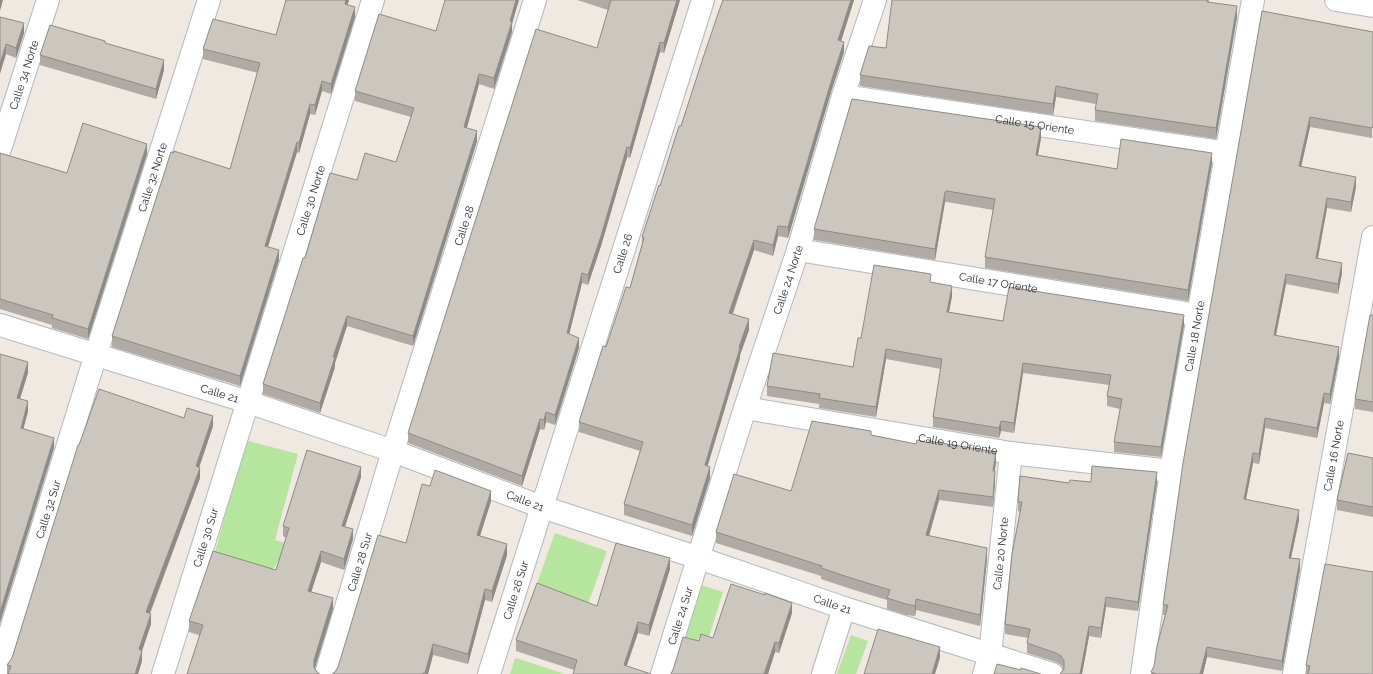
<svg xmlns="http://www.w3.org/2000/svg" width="1373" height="674" font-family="Raleway,sans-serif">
	<rect width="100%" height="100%" fill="#efe9e1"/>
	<path fill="#b6e59e" d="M245,440L298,454L275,540L293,545L289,561L319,570L318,573L278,562L271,571L214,556Z
		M555,533L607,551L588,604L536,586Z
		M701,585L723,592L708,640L699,637L696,645L683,641Z
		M851,635L868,641L856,674H837Z
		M515,658H516L565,674H510Z"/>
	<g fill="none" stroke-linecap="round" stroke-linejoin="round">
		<defs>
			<g id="street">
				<path d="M1336,0L1373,6"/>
				<path id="s1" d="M843,96L1227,153"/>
				<path id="s2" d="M0,149L48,0"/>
				<path id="s3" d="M798,250L1198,315"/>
				<path id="s4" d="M0,325L248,402L393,451L542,507L699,558L844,608L1052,674"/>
				<path id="s5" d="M745,408L1011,453L1171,471"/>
				<path id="s6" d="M0,665L96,354L209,0"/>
				<path id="s7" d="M163,674L373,0"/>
				<path id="s8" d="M326,674L393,451L535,0"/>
				<path id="s9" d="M489,674L703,0"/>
				<path id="s10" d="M662,674L745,408L798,250L843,96L875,0"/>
				<path d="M823,674L844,608"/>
				<path id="s11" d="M984,674L990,655L1011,453"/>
				<path id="s12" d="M1142,674L1171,471L1253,0"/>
				<path id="s13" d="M1294,674L1373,237"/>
			</g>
		</defs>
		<use href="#street" stroke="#b4b7c1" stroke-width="24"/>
		<use href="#street" stroke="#fff" stroke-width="22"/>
	</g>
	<path fill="#afaba4" d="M286,0H349L347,5L355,17L331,94L322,91L315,115L310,114L299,153L297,152L268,247L279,260L240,386L112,347V336L230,169L258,73L203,59V49L276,35Z
		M577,0H680L664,53L660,52L630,158L627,157L601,246L588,285L582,283L569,334L579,348L555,425L546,422L544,430L540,429L522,486L408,443V433L597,48L608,10Z
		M723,0H854L841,41L844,52L831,92L788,238L778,236L773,256L754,250L733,314L749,330L740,355V358L707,466L710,478L692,536L624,515V504L640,451L579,432V422L606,347L630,288L642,244V237L681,126L718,14Z
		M921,0H1209V2L1237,17L1216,139L1095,121V110L1096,104L1056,97L1053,115L860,86V75L886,48Z
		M1262,11L1373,32L1372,138L1310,127L1301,167L1356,187L1351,212L1327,208L1318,258L1342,273L1338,294L1286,284L1276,335L1339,357L1330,404L1324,403L1317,438L1265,428L1259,464L1253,463L1246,500L1299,520L1291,558L1300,569L1282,671L1207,657L1203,674H1151V672L1154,666L1165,615H1163V605Z
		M0,17L24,33L16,58L6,54Z
		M512,24V32L494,89L479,84L467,128L477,141L413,346L347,326L335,363V367L320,413L263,394V384L305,258L357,180L396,162L411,117L355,101V91L436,31Z
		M105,43L164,70L156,99L40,65V55Z
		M1041,138L1038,155L1117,169L1212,163L1188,301L985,268V257L993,210L947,202H945L935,260L814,240V229Z
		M0,153L67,173L147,154L88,339L52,328V325L0,309Z
		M931,282L952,296L949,312L1003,321L1184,325L1161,457L1114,452V442L1120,409L1107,406V396L1109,385L1023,373L1014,433L1001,431L999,438L933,427V417L941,369L886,359L876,417L819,408V404L767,396V386L853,367L861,338Z
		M1373,315V412L1355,409V399Z
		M184,418L213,426L199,467L200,478L150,614L151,624L142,650V661L138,674H7V665L12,658L79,445Z
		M871,435L996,463L994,471L995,482L993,507L939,500L929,536L987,559L980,626L916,610L915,616L906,615L887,609V600L851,589L821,579V576L716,543V532L791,491Z
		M1373,458V517L1337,510V500Z
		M361,477L345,526L353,539L344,570L321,562L311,592L333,609L315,668L317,672L189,632V621L276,570L286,538L283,536V526Z
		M1157,482L1138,611L1106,607L1101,638L1089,636L1082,674H1060L1063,669L1061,665L1056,662L1027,653V643L1028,638L1005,634V624L1020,512L1018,511V502L1069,483Z
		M491,501L480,536L507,555L492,602L485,600L468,664L433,655L428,674H332L335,672L406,543Z
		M670,569L649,636L638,633L574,670L516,651V640L597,606Z
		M792,613L779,653L775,652L768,674H671L699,641L713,638Z
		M1306,665L1373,674H1306Z"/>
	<path fill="#8e8b86" d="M0,0H3L0,11Z
		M346,0H349L345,14V4Z
		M516,0H519L512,24V32L494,89V78Z
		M677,0H680L664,53V43Z
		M851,0H854L838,51V40Z
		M1237,6V17L1216,139V128Z
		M355,7V17L331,94V84Z
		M24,23V33L16,58V48Z
		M660,42V52L630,158V148Z
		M844,42V52L831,92L788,238V227L831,82Z
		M6,44V54L0,74V64Z
		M164,60V70L156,99V89Z
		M479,74V84L464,137V127Z
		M322,81V91L315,115V105Z
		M1056,86V97L1053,115V104Z
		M310,104V114L299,153V143Z
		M1310,117V127L1299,176V166Z
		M1041,127V138L1036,166V155Z
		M477,131V141L413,346V336Z
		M297,142V152L265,256V246Z
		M147,144V154L88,339V329Z
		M627,147V157L601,246L588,285V275Z
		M1212,153V163L1188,301V290Z
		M1356,177V187L1351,212V202Z
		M945,192V202L935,260V249Z
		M1327,198V208L1316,268V258Z
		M778,226V236L773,256V245Z
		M754,240V250L729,323V313Z
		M279,250V260L240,386V376Z
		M1342,263V273L1338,294V284Z
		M582,273V283L567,343V333Z
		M1286,274V284L1274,345V335Z
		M952,286V296L947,322V312Z
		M1184,315V325L1161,457V447Z
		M347,316V326L335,363V367L320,413V403L333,357Z
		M749,319V330L740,355V358L705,475V465L739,347Z
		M579,338V348L555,425V415Z
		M1339,347V357L1330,404V394Z
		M886,349V359L876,417V407Z
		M28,362V373L17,409V398Z
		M1023,363V373L1014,433V423Z
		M1324,393V403L1317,438V428Z
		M28,401V412L21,438V428Z
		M546,412V422L544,430V420Z
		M213,416V426L196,477V466Z
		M1265,418V428L1259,464V454Z
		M540,419V429L522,486V476Z
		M1001,421V431L999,438V428Z
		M54,438V448L0,623V612Z
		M996,452V463L993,482V471Z
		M1253,453V463L1244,509V499Z
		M361,467V477L342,536V526Z
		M710,467V478L692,536V525Z
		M200,468V478L146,623V612Z
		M995,471V482L993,507V497Z
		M1157,472V482L1138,611V602Z
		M939,490V500L926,546V535Z
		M491,491V501L477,545V535Z
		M1299,510V520L1289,567V558Z
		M353,529V539L344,570V559Z
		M507,544V555L492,602V591Z
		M987,548V559L980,626V615Z
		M321,551V562L308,602V591Z
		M670,558V569L649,636V625Z
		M1300,559V569L1282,671V661Z
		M485,589V600L468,664V654Z
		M1106,597V607L1101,638V628Z
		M333,598V609L314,671V660Z
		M916,599V610L915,616V606Z
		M792,603V613L779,653V643Z
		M151,614V624L139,660V649Z
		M638,622V633L624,674V665Z
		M1089,626V636L1082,674H1080Z
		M775,642V652L768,674H764Z
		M433,644V655L428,674H425Z
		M940,647V658L935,674H932Z
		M1207,647V657L1203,674H1200Z
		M142,651V661L138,674H135Z"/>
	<path fill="#cbc7bf" stroke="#8e8b86" d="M286,0H346L345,4L355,7L331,84L322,81L315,105L310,104L299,143L297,142L265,246L279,250L240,376L112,336L171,152L174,153V151L230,169L260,63L203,49L213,19L276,35Z
		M445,0H516L510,21L512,22L494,78L479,74L464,127L477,131L413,336L347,316L333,357H335L320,403L263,384L303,258H305L330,173L357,180L365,153L396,162L414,108L355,91L379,14L436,31Z
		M610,0H677L664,43L660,42L630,148L627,147L601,236L588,275L582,273L567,333L579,338L555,415L546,412L544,420L540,419L522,476L408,433L536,29L597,48L611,0Z
		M723,0H851L838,40L844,42L831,82L788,227L778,226L773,245L754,240L729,313L749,319L739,347L740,348L705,465L710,467L692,525L624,504L643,442L579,422L603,346L606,347L626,287L630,288L644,238L642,237L659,185L660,186L679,126H681L703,58L718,14Z
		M892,0H1207V2L1237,6L1216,128L1095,110L1098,94L1056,86L1053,104L860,75L869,46L886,48Z
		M1262,11L1373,32V125L1372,128L1310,117L1299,166L1356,177L1351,202L1327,198L1316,258L1342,263L1338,284L1286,274L1274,335L1339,347L1330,394L1324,393L1317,428L1265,418L1259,454L1253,453L1244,499L1299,510L1289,558L1300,559L1282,661L1207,647L1200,674H1157L1151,672L1154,666L1157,646L1168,605H1163L1183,463Z
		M0,17L24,23L16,48L6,44L0,64Z
		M50,25L105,41V43L164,60L156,89L40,55Z
		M852,99L1041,127L1036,155L1117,169L1121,139L1212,153L1188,290L985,257L995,199L947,191L945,192L935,249L814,229Z
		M83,123L147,144L88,329L52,318L53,315L0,299V153L67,173Z
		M874,265L931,274L930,282L952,286L947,312L1003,321L1009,287L1184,315L1161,447L1114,442L1122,399L1107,396L1111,375L1023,363L1014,423L1001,421L999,428L933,417L942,359L886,349L876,407L819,398L820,394L767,386L773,353L853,367L858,338H861Z
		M1370,315H1373V402L1355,399Z
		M0,354L28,362L17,398L28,401L21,428L54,438L0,612Z
		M99,389L184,418L187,408L213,416L196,466L200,468L146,612L151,614L139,649L142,651L135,674H8L11,666L7,665L12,658L78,445H79Z
		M812,421L871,431V435L916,444L917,440L929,443V441L996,452L993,471H995L993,497L939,490L926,535L987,548L980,615L916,599L915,606L906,604L887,598L890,590L851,578L821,568L822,566L716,532L734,474L791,491Z
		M307,450L361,467L342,526L353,529L344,559L321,551L308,591L333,598L314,660V667L317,672L320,674H187L203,625L189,621L213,551L276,570L289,528L283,526Z
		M1348,453L1373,458V507L1337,500Z
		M1092,466L1157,472L1138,602L1106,597L1101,628L1089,626L1080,674H1060L1064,669V661L1061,656L1056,653L1027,643L1030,629L1005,624L1012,554L1022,502H1018L1020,476L1069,483L1070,480L1091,482Z
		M435,470L491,491L477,535L507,544L492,591L485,589L468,654L433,644L425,673H423V674H332L335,672L338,667L378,535L406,543L422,484L430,486Z
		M616,543L670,558L649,625L638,622L624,665L651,674H573L577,660L516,640L537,583L597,606Z
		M1325,564L1373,572V674H1308L1310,666L1306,665Z
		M731,584L765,595V593L792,603L779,643L775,642L764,674H671L674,667L683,637L699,641L701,634L713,638Z
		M878,629L940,647L932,674H864Z
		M997,664L1021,670V668L1041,674H994Z"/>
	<g text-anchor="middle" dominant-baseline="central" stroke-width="3.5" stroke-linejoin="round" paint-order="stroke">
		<g font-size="11" fill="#2e2e2e" stroke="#fff">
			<text stroke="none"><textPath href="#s2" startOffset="78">Calle 34 Norte</textPath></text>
			<text stroke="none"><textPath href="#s1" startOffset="194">Calle 15 Oriente</textPath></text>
			<text stroke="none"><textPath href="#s6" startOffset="511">Calle 32 Norte</textPath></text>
			<text stroke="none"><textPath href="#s7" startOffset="496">Calle 30 Norte</textPath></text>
			<text stroke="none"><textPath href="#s8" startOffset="469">Calle 28</textPath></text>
			<text stroke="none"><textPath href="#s9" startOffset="441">Calle 26</textPath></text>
			<text stroke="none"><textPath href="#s10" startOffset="414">Calle 24 Norte</textPath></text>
			<text stroke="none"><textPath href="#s3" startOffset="203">Calle 17 Oriente</textPath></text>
			<text stroke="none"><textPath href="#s12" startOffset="342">Calle 18 Norte</textPath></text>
			<text stroke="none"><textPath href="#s4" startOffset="230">Calle 21</textPath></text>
			<text stroke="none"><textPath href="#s5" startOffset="216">Calle 19 Oriente</textPath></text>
			<text stroke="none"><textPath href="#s13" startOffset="222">Calle 16 Norte</textPath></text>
			<text stroke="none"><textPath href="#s4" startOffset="554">Calle 21</textPath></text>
			<text stroke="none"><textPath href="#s6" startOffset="163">Calle 32 Sur</textPath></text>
			<text stroke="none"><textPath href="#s7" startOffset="143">Calle 30 Sur</textPath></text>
			<text stroke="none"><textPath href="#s11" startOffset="122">Calle 20 Norte</textPath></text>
			<text stroke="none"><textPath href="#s8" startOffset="117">Calle 28 Sur</textPath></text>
			<text stroke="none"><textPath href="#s9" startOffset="88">Calle 26 Sur</textPath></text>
			<text stroke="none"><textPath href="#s4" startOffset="878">Calle 21</textPath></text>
			<text stroke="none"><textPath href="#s10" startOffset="61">Calle 24 Sur</textPath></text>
		</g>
	</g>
</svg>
